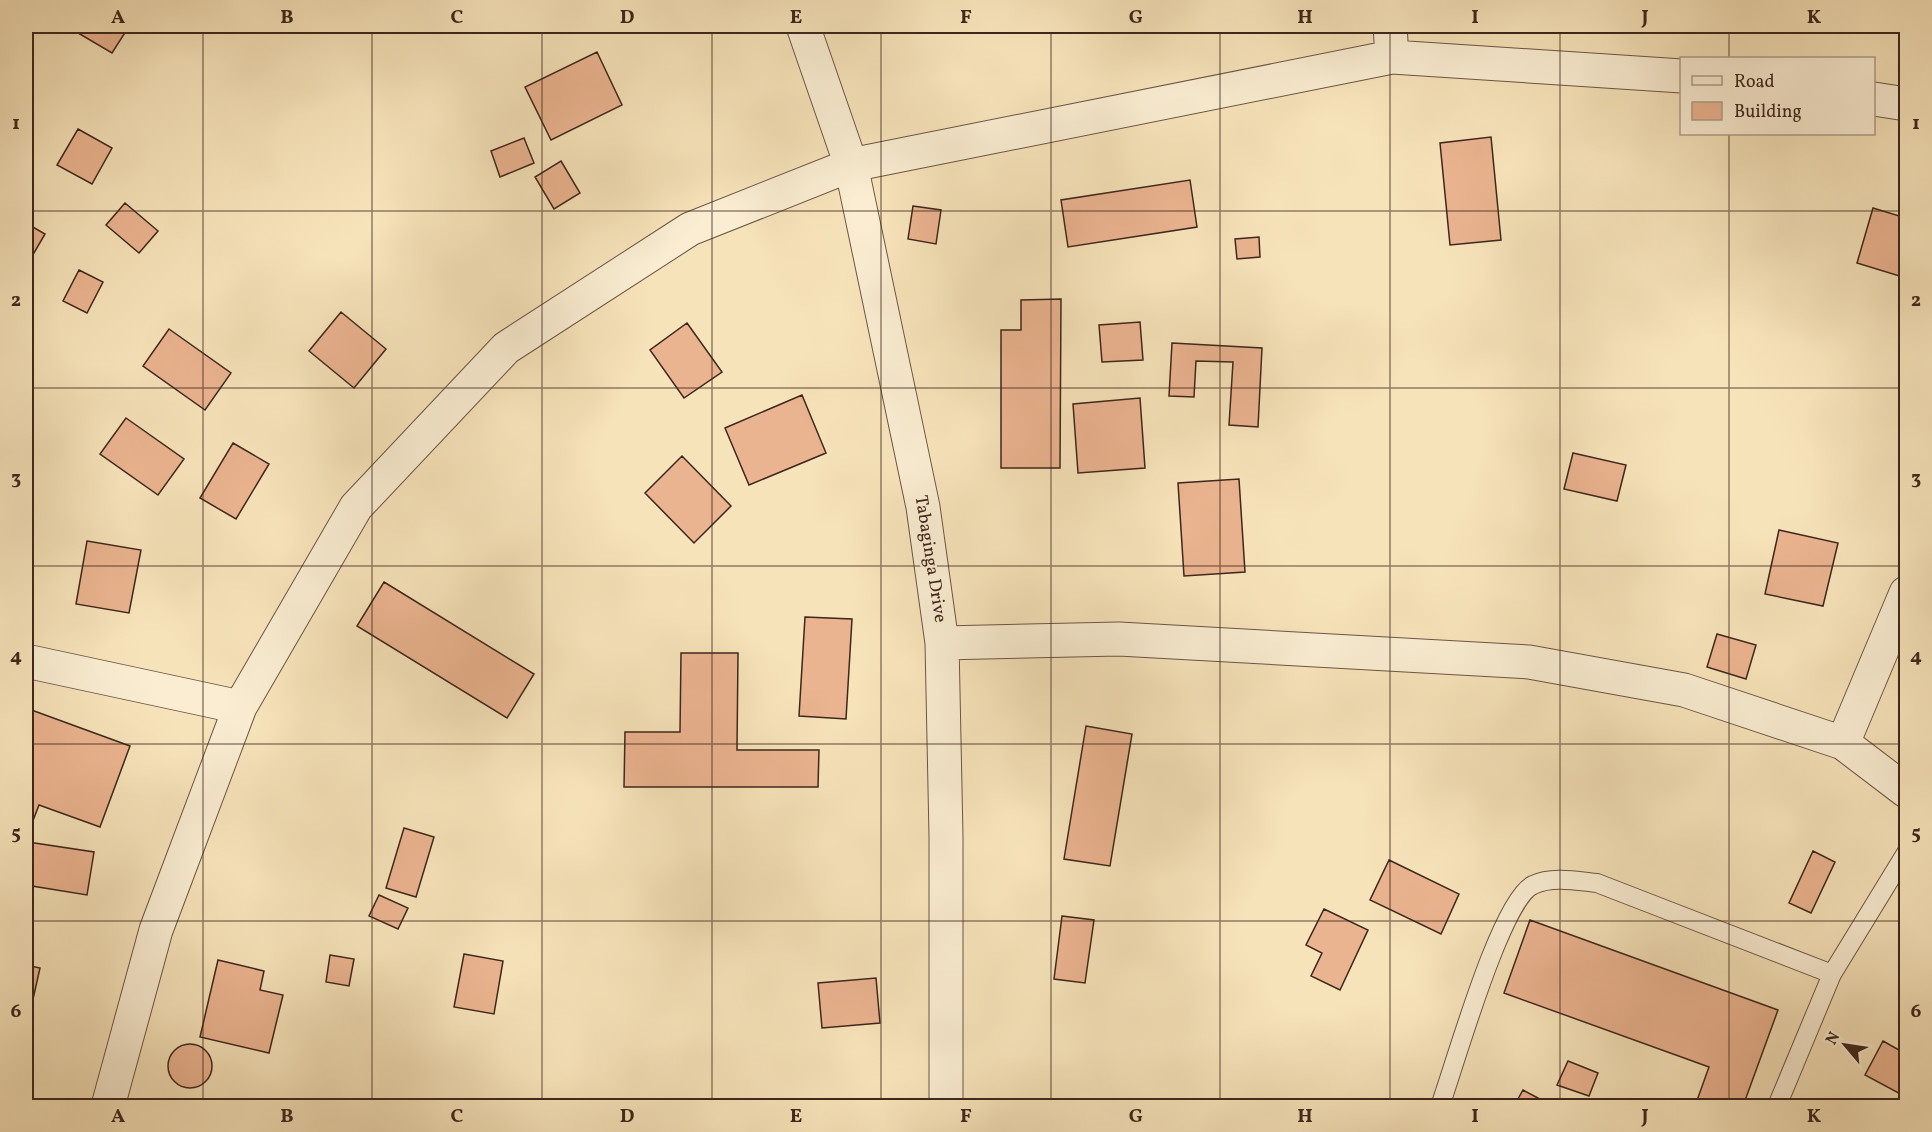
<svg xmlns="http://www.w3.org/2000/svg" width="1932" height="1132" font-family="Vollkorn,serif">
	<rect width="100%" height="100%" fill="#f7e3ba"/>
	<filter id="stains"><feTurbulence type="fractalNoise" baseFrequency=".00333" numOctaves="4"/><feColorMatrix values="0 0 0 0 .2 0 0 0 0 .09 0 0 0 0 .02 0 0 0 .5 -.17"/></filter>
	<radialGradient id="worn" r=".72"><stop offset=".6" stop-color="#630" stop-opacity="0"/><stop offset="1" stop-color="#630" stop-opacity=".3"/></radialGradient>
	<path fill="#ebb490" stroke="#3d261c" stroke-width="1.5" d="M76,26H125L128,28L112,53L73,30Z
		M1836,26H1876L1875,32Z
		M597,52L622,105L551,140L525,87Z
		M78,129L112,148L92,184L57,165Z
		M1491,137L1501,240L1450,245L1440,143Z
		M524,138L534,163L500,177L491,151Z
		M561,161L580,193L554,209L535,177Z
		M1190,180L1197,227L1068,247L1061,200Z
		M125,203L158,231L139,253L106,225Z
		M913,206L941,210L936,244L908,239Z
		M1873,208L1906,218V278L1857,263Z
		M26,223L45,234L27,265L26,264Z
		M1259,237L1260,257L1237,259L1235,239Z
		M79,270L103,282L87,313L63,301Z
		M1061,299L1060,468H1001V330H1021V300Z
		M341,312L386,349L354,388L309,351Z
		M1140,322L1143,360L1102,362L1099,325Z
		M687,323L722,372L684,398L650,350Z
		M169,329L231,373L205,410L143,366Z
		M1172,343L1262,348L1258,427L1229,425L1233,362L1196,361L1194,397L1169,396Z
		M802,395L826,453L749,485L725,428Z
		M1140,398L1145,468L1078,473L1073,404Z
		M126,418L184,459L158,495L100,454Z
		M233,443L269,464L236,519L200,498Z
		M1573,453L1626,465L1617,501L1564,489Z
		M682,456L731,506L694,543L645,493Z
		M1239,479L1245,572L1184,576L1178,483Z
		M1779,530L1838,543L1823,606L1765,594Z
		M87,541L141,550L129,613L76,604Z
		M384,582L534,674L507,718L357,626Z
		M805,617L852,619L846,719L799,716Z
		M1717,634L1756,645L1746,679L1707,667Z
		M681,653H738L737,750H819L818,787H624L625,732H680Z
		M26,708L130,746L100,827L39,805L29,831L26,830Z
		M1086,726L1132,734L1110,866L1064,859Z
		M404,828L434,837L416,897L386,888Z
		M28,842L94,852L87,895L26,885Z
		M1813,851L1835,862L1811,913L1789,903Z
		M1389,860L1459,894L1441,934L1370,900Z
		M379,895L408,908L398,929L369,916Z
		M1324,909L1368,930L1340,990L1311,976L1322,953L1306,945Z
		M1062,916L1094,920L1085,983L1054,979Z
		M1530,920L1778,1010L1743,1106H1695L1709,1067L1504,993Z
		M464,954L503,961L494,1014L454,1007Z
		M330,955L354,959L349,986L326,982Z
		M218,960L264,971L260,990L283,995L269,1053L200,1037Z
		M26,965L40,968L27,1026L26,1025Z
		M876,978L880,1023L822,1028L818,983Z
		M1883,1041L1906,1054V1097L1865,1075Z
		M168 1066a22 22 0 1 1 44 0a22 22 0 1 1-44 0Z
		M1568,1061L1598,1073L1589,1096L1557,1085Z
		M1523,1090L1553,1106H1514Z"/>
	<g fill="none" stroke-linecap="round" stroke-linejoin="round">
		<defs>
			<path id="lane" d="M1440,1106C1454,1068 1501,899 1533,885C1552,876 1577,881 1597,883L1832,974
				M1777,1106L1832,974L1906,853"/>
			<path id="street" d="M803,26L851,165L923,507L942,643L946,836V1106
				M1390,26L1392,57
				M1874,99L1906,104
				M942,643L1119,639L1529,662L1684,690L1843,743L1906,791
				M26,661L240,707
				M1843,743L1906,593
				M108,1106L156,930L240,707L356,507L506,348L690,229L851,165L1392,57L1682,76"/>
		</defs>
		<use href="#lane" stroke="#6c5544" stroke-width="20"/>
		<use href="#street" stroke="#6c5544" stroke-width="35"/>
		<use href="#lane" stroke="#faedd2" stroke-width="18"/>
		<use href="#street" stroke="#faedd2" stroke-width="33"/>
	</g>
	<path fill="none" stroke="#3d261c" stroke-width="1.5" stroke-opacity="0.55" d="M203,26V1106M372,26V1106M542,26V1106M712,26V1106M881,26V1106M1051,26V1106M1220,26V1106M1390,26V1106M1560,26V1106M1729,26V58M1729,134V1106M26,211H1906M26,388H1906M26,566H1906M26,744H1906M26,921H1906"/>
	<g text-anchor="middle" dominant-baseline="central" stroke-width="4.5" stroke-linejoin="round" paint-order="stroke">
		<g font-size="18" fill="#3d261c" stroke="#faedd2">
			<text transform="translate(930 559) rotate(81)">Tabaginga Drive</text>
		</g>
	</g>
	<rect width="1932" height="1132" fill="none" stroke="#f7e3ba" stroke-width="66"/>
	<rect x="1680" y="57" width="195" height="78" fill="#faedd2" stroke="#ae9d89" stroke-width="1.5"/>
	<rect x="1692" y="76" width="30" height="9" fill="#faedd2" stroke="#ae9d89" stroke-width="1.5"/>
	<text x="1734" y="87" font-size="18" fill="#3d261c">Road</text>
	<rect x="1692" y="102" width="30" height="18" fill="#ebb490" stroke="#ae9d89" stroke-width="1.5"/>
	<text x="1734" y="117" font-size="18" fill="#3d261c">Building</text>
	<g transform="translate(1845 1045) rotate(299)" stroke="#faedd2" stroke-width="4.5" paint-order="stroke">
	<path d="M0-4.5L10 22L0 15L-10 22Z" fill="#3d261c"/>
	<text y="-9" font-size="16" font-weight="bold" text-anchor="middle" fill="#3d261c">N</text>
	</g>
	<rect x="33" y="33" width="1866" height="1066" fill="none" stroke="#3d261c" stroke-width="2"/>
	<g font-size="20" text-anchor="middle" font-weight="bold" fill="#3d261c">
		<text x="118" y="23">A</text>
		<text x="287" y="23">B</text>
		<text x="457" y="23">C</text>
		<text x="627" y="23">D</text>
		<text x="796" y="23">E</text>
		<text x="966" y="23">F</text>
		<text x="1136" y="23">G</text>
		<text x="1305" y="23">H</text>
		<text x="1475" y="23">I</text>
		<text x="1645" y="23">J</text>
		<text x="1814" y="23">K</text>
		<text x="16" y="129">1</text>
		<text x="1916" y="129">1</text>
		<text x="16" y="306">2</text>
		<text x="1916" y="306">2</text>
		<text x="16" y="484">3</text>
		<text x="1916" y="484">3</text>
		<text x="16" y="662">4</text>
		<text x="1916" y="662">4</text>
		<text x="16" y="839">5</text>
		<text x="1916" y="839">5</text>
		<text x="16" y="1017">6</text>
		<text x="1916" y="1017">6</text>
		<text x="118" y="1122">A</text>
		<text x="287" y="1122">B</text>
		<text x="457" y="1122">C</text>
		<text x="627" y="1122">D</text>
		<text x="796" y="1122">E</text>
		<text x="966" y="1122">F</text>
		<text x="1136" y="1122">G</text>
		<text x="1305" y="1122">H</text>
		<text x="1475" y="1122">I</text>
		<text x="1645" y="1122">J</text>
		<text x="1814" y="1122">K</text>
	</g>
	<rect width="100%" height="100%" filter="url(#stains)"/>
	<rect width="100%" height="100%" fill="url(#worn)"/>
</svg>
